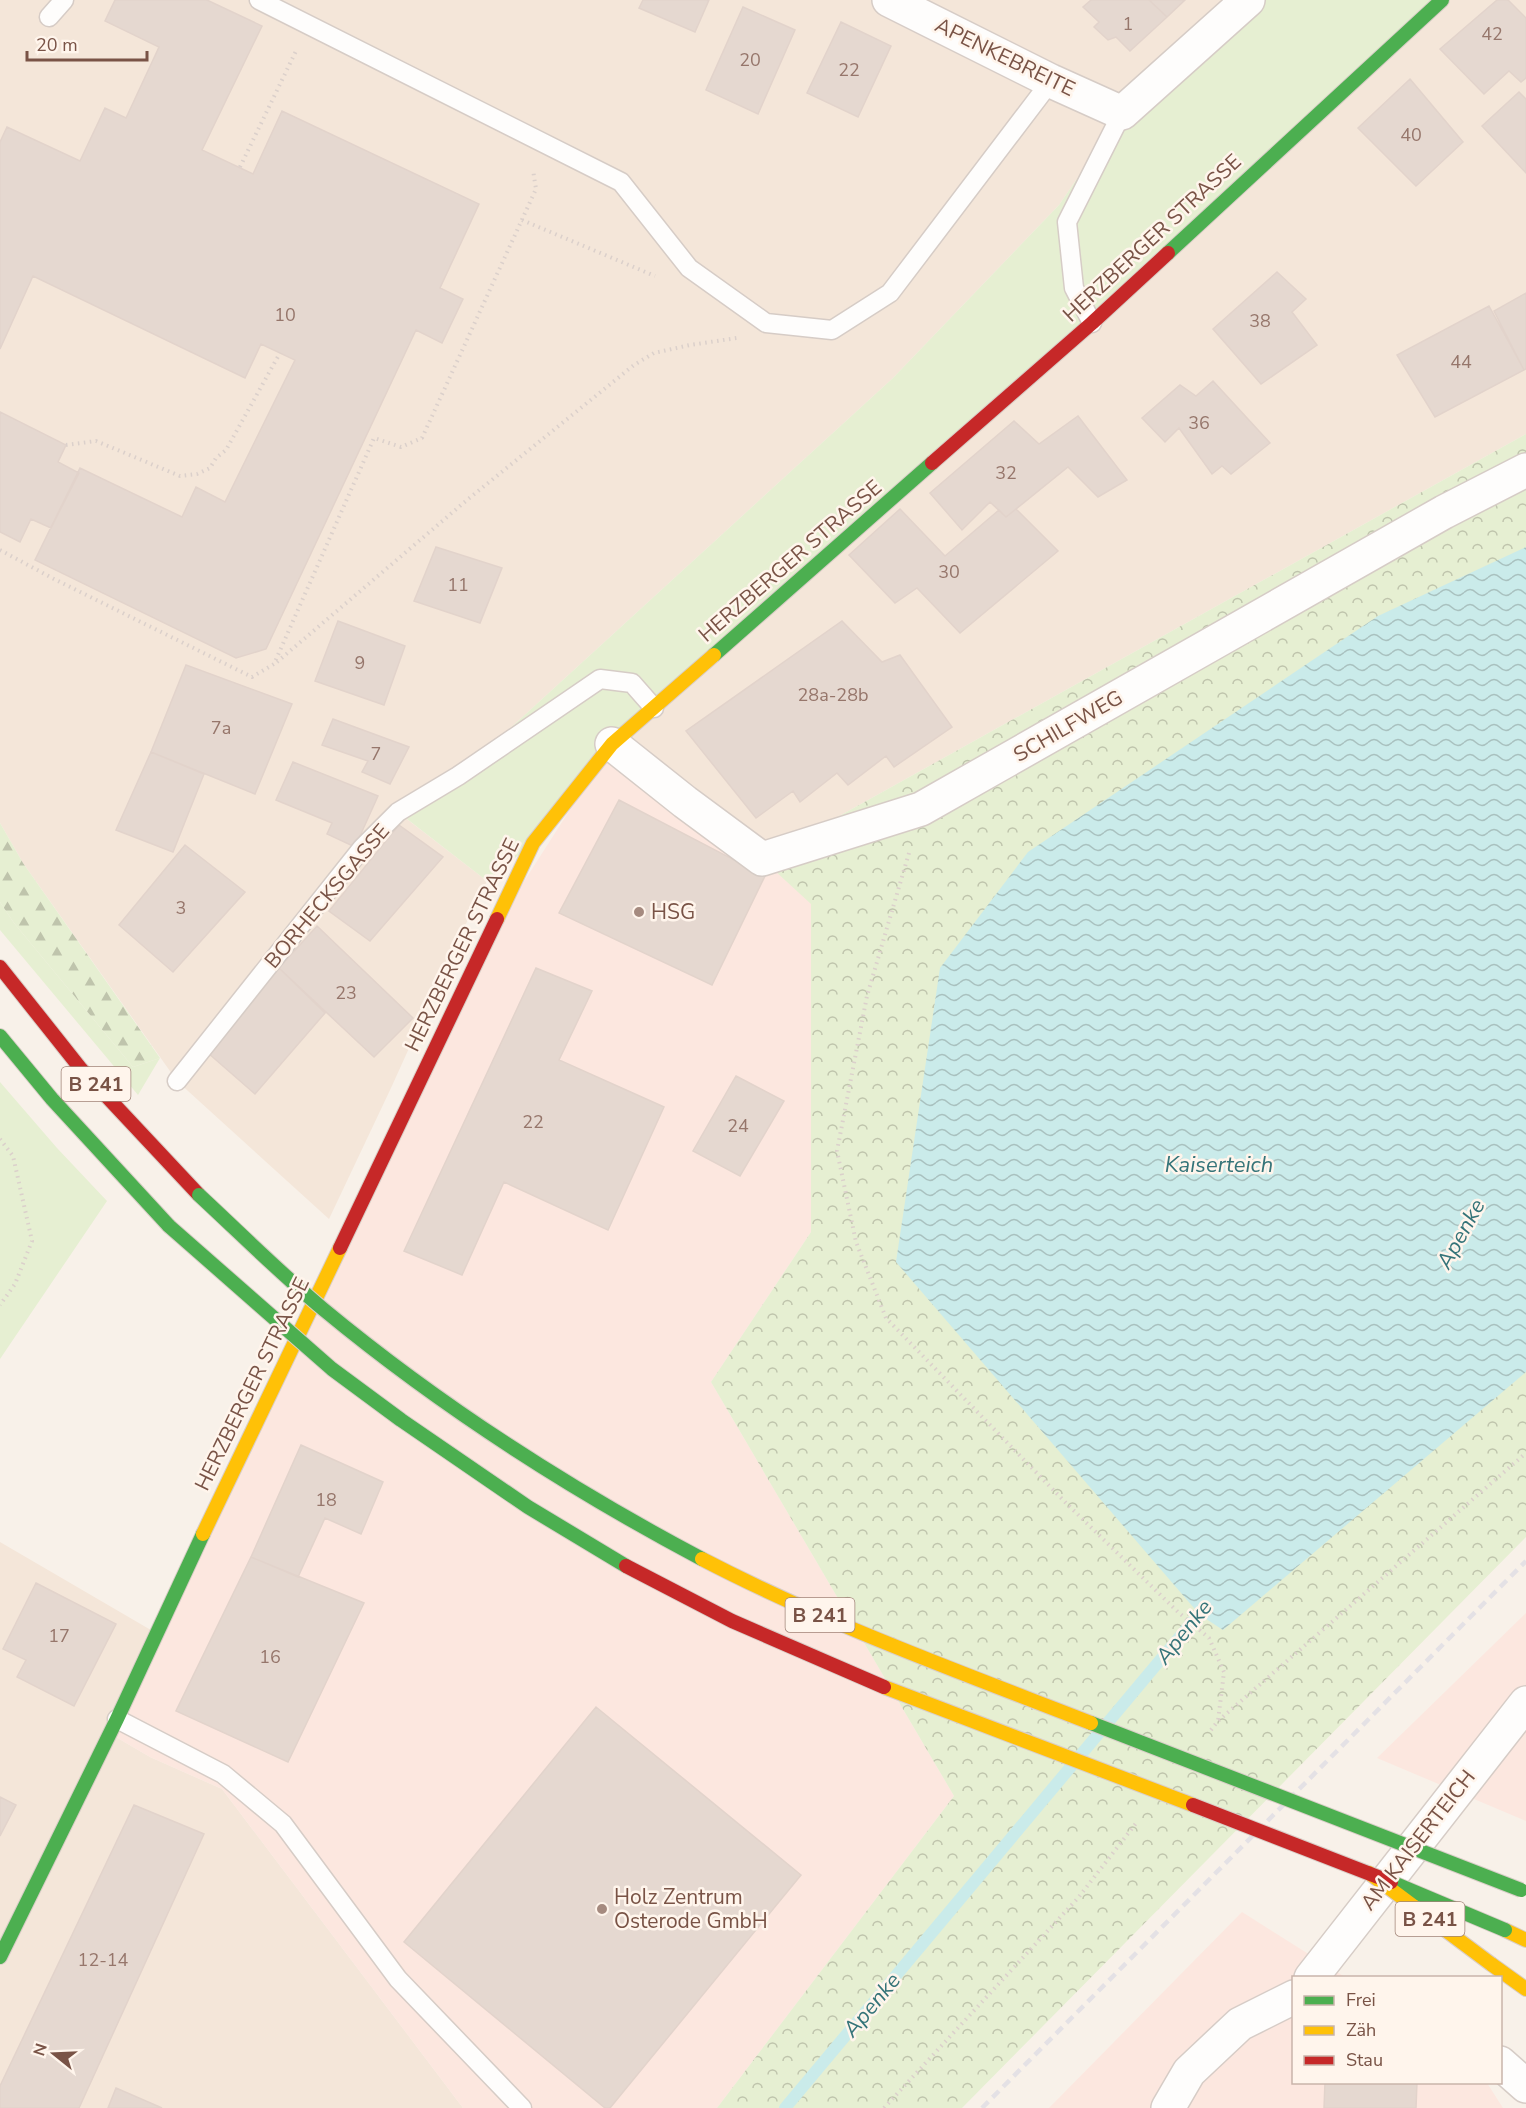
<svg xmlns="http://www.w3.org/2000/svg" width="1526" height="2108" font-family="'Nunito Sans',sans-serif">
	<defs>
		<pattern id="forest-firs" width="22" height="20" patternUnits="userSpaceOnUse" patternTransform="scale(1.5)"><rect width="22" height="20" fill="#e6efd2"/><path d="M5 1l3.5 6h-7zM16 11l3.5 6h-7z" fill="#bfc4ac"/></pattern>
		<pattern id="park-crowns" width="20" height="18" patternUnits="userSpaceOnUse" patternTransform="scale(1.5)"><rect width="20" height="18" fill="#e6efd2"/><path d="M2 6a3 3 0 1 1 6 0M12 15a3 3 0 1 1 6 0" fill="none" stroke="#bfc4ac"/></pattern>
		<pattern id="water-waves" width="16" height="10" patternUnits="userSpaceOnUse" patternTransform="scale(1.5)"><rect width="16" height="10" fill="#caebea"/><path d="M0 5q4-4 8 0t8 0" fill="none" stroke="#a9c1bf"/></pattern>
	</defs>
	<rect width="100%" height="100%" fill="#f8f1e9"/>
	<path fill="#f4e6d9" d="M0,0H1248L1122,113L1059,205L893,378L458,776L399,813L487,881L458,940L391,1088L329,1219L177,1081L23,863L0,823Z
		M1442,0H1526V434L762,859L613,744Z
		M0,1542L156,1633L109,1733L150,1757L222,1789L463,2108H0Z"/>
	<path fill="#fce7df" d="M612,744L762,859L811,903V1232L711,1382L954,1796L717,2108H463L222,1789L150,1757L109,1733L486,941Z
		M1526,1613V1821L1377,1758Z
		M1242,1912L1345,1977L1294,1978V2082L1487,2083L1503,2108H1049Z"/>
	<path fill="#e6efd2" d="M1248,0H1442L654,708L533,843L487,881L398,812L458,776L893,378L1059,205L1122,113Z
		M0,902L14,923L133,1067L160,1058L138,1095L0,930Z
		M0,1082L57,1148L107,1201L0,1359Z"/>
	<path fill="url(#forest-firs)" d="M0,823L23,863L160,1058L133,1067L14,923L0,902Z"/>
	<path fill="url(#park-crowns)" d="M1526,434V1537L962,2108H717L954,1796L711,1382L811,1232V904L762,859Z"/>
	<path fill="url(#water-waves)" d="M1526,547V1372L1223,1630L1200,1615L896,1262L940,968L1028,852L1378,616Z"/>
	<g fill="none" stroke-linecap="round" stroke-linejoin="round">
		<path stroke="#caebea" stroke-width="12" d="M785,2108L1208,1603"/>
	</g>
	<path fill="#e5d8d0" stroke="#e2d3cb" stroke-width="1.5" d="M115,0H207L262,26L202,150L253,174L282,111L479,204L440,288L463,299L442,343L416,330L266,649L236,658L35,560L80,468L182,517L196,487L225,502L295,360L261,344L245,378L33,276L0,349V142L7,127L80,161L105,108L126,118L159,47L105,21Z
		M643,0H709L695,32L639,8Z
		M1091,0H1149L1167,17L1130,51L1116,37L1108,40L1094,27L1099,22L1083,7Z
		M1149,0H1185L1167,17Z
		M1497,0H1508L1526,18V78L1521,82L1509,71L1484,94L1440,49Z
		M743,7L795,30L758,114L706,90Z
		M841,22L891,46L858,117L807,93Z
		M1410,79L1463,142L1416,186L1358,128Z
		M1519,92L1526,99V173L1482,126Z
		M1277,272L1306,299L1292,312L1317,345L1261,384L1213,329Z
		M1526,293V369L1524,370L1494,311Z
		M1489,306L1524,370L1435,417L1397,355Z
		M1213,381L1270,443L1231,474L1222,466L1212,474L1179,428L1165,442L1142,418L1180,385L1196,396Z
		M0,412L66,445L58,462L79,473L51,528L31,519L20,542L0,532Z
		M1078,416L1127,480L1098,497L1068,467L1006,517L990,502L962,530L930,493L1014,421L1039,444Z
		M900,509L945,556L999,510L1006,517L1016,509L1058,551L960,633L917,588L895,603L849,555Z
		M436,547L502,568L480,623L414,601Z
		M338,621L405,646L384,705L315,681Z
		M842,621L882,662L900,655L952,727L894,767L886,756L848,785L837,773L800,802L793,791L756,818L686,731Z
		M186,665L292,704L255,794L151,752Z
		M333,719L409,747L390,784L362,772L368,761L322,745Z
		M151,752L204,774L173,852L116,830Z
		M293,762L378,796L355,847L327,834L332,823L276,800Z
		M619,800L765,876L712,985L559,913Z
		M399,825L443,857L370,941L329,911Z
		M185,845L245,892L173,972L119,925Z
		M317,926L413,1018L374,1057L279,968Z
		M279,968L325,1013L255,1094L208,1053Z
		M536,968L592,991L559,1060L664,1107L608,1230L504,1182L462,1275L404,1251Z
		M736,1076L784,1101L740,1176L693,1151Z
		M301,1445L383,1482L361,1534L325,1518L298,1577L251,1557Z
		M251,1557L364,1603L288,1762L176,1711Z
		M36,1583L116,1624L74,1706L17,1677L26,1660L3,1649Z
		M596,1707L801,1875L610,2108H605L404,1942Z
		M0,1797L16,1805L0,1836Z
		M134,1805L204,1834L79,2108H0V2086Z
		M1325,2082H1417L1416,2108H1324Z
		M116,2088L162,2108H108Z"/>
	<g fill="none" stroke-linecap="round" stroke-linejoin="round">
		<defs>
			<path id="lane" d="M259,0L621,182L689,268L766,323L832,330L890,293L1051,81
				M49,17L64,0
				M1092,323L1074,288L1067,222L1122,113
				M177,1081L362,848L398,812L458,776L600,679L632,683L654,708
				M117,1719L223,1774L283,1824L398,1979L522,2108"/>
			<path id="street" d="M889,0L1051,81L1122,113L1248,0
				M612,744L685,802L762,859L921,809L1444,512L1526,470
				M1311,1978L1526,1703
				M1500,2063L1526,2086
				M1168,2108L1189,2072L1240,2024L1294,1997"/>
			<path id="fast" d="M1168,253L1442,0
				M714,655L932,463
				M0,1036L52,1099L169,1226
				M0,1957L117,1719L203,1534"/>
			<path id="slow" d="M497,919L533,843L612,744L714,655
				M203,1534L340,1248
				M1505,1930L1526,1940
				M1491,1964L1526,1989"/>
			<path id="jam" d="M932,463L1092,323L1168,253
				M0,967L81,1069L199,1195
				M340,1248L497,919"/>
		</defs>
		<use href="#lane" stroke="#d6ccc6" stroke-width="21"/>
		<use href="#street" stroke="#d6ccc6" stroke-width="36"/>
		<use href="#fast" stroke="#d9cec7" stroke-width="16"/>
		<use href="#slow" stroke="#d9cec7" stroke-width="16"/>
		<use href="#jam" stroke="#d9cec7" stroke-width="16"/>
		<path stroke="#dbd0cb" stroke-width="4" stroke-dasharray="1.5 4.5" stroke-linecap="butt" d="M240,167L296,51
			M522,220L655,276
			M66,445L96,441L180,476L197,474L210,468L216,458L226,450L280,353
			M0,550L54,579L252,677L274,664L374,438L401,447L422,438L536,189L533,170
			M277,662L467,500L634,365L654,353L690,345L737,338
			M909,853L867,996L837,1151L856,1242L886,1318L1066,1503L1178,1612L1209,1638L1224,1672L1218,1721
			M0,1139L13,1156L32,1241L15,1284L0,1305
			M1211,1730L1218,1721L1526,1453
			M884,2108L1078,1898L1137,1822"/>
		<use href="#lane" stroke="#fefdfc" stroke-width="18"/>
		<use href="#street" stroke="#fefdfc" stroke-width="33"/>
		<use href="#fast" stroke="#4caf50" stroke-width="14"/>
		<use href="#slow" stroke="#ffc107" stroke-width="14"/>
		<use href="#jam" stroke="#c62828" stroke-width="14"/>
		<path stroke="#e4e1e5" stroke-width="4.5" stroke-dasharray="9 6" stroke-linecap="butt" d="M982,2108L1526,1561"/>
		<defs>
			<path id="fast-bridge" d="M199,1195C240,1233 280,1273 323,1309C439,1405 568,1488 702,1559
				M169,1226L332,1369L401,1420L528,1507L626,1566
				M1091,1723L1521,1890
				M1391,1882L1505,1930"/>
			<path id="slow-bridge" d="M702,1559C827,1624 960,1672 1091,1723
				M884,1687L1193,1805
				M1369,1873L1491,1964"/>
			<path id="jam-bridge" d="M626,1566L732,1621L884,1687
				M1193,1805L1391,1882"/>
		</defs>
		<use href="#fast-bridge" stroke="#dacec8" stroke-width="16" stroke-linecap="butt"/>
		<use href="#slow-bridge" stroke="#dacec8" stroke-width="16" stroke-linecap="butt"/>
		<use href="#jam-bridge" stroke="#dacec8" stroke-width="16" stroke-linecap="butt"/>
		<use href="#fast-bridge" stroke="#4caf50" stroke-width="14"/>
		<use href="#slow-bridge" stroke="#ffc107" stroke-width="14"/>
		<use href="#jam-bridge" stroke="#c62828" stroke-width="14"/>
	</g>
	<g fill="#a58a7f" stroke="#fff5ec" stroke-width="2">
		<circle cx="639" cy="912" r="6"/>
		<circle cx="602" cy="1909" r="6"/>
	</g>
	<g text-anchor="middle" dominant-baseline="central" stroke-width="5" stroke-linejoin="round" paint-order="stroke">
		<g font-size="18" fill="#96766b">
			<text x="1128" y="24">1</text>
			<text x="1492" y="34">42</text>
			<text x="750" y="60">20</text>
			<text x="849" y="70">22</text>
			<text x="1411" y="135">40</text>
			<text x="285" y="315">10</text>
			<text x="1260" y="321">38</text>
			<text x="1461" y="362">44</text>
			<text x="1199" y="423">36</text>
			<text x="1006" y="473">32</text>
			<text x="949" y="572">30</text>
			<text x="458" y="585">11</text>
			<text x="360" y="663">9</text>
			<text x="833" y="695">28a-28b</text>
			<text x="221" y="728">7a</text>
			<text x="376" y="754">7</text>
			<text x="181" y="908">3</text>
			<text x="346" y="993">23</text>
			<text x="533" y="1122">22</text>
			<text x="738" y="1126">24</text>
			<text x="326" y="1500">18</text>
			<text x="59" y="1636">17</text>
			<text x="270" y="1657">16</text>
			<text x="103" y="1960">12-14</text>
		</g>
		<g fill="#fff5ec" stroke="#a18478" stroke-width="1.5">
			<rect x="61.5" y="1067" width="69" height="34" rx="4.5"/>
			<rect x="785.5" y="1598" width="69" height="34" rx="4.5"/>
			<rect x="1395.5" y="1902" width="69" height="34" rx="4.5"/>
		</g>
		<g font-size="20" font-weight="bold" fill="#795346">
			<text x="96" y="1084">B 241</text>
			<text x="820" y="1615">B 241</text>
			<text x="1430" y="1919">B 241</text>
		</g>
		<g font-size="21" fill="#795346" stroke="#fff5ec">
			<text transform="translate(1005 57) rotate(26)">APENKEBREITE</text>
			<text transform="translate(1152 238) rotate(-43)">HERZBERGER STRASSE</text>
			<text transform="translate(790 561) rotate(-41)">HERZBERGER STRASSE</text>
			<text transform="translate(1068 726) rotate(-30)">SCHILFWEG</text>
			<text transform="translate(327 896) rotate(-50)">BORHECKSGASSE</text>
			<text transform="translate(462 945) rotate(-64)">HERZBERGER STRASSE</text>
			<text transform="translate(252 1384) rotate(-64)">HERZBERGER STRASSE</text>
			<text transform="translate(1418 1840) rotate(-52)">AM KAISERTEICH</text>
		</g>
		<g font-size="21" fill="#795346" stroke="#fff5ec" text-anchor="start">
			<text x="651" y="912">HSG</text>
			<text x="614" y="1897">Holz Zentrum<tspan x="614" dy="24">Osterode GmbH</tspan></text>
		</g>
		<g font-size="22" font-style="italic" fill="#357479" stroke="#fff5ec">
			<text x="1219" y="1165">Kaiserteich</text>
			<text transform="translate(1461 1234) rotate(-61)">Apenke</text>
			<text transform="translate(1184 1632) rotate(-51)">Apenke</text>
			<text transform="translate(872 2005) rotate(-50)">Apenke</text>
		</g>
	</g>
	<rect x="1292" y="1976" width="210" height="108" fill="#fff5ec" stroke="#c9b4aa" stroke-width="1.5"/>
	<rect x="1304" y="1996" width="30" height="9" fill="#4caf50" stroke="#c9b4aa" stroke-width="1.5"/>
	<text x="1346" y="2006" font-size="18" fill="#795346">Frei</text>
	<rect x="1304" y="2026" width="30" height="9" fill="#ffc107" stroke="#c9b4aa" stroke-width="1.5"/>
	<text x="1346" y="2036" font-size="18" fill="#795346">Zäh</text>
	<rect x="1304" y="2056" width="30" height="9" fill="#c62828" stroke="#c9b4aa" stroke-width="1.5"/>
	<text x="1346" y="2066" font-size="18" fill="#795346">Stau</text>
	<g transform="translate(54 2054) rotate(288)" stroke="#fff5ec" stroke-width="4.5" paint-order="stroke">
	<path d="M0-4.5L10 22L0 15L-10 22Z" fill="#795346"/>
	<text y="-9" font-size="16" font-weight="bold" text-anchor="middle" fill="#795346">N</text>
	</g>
	<path d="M27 51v9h120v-9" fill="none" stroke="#795346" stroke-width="3"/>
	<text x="36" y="51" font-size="18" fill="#795346" stroke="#fff5ec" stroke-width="4.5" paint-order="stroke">20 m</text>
</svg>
